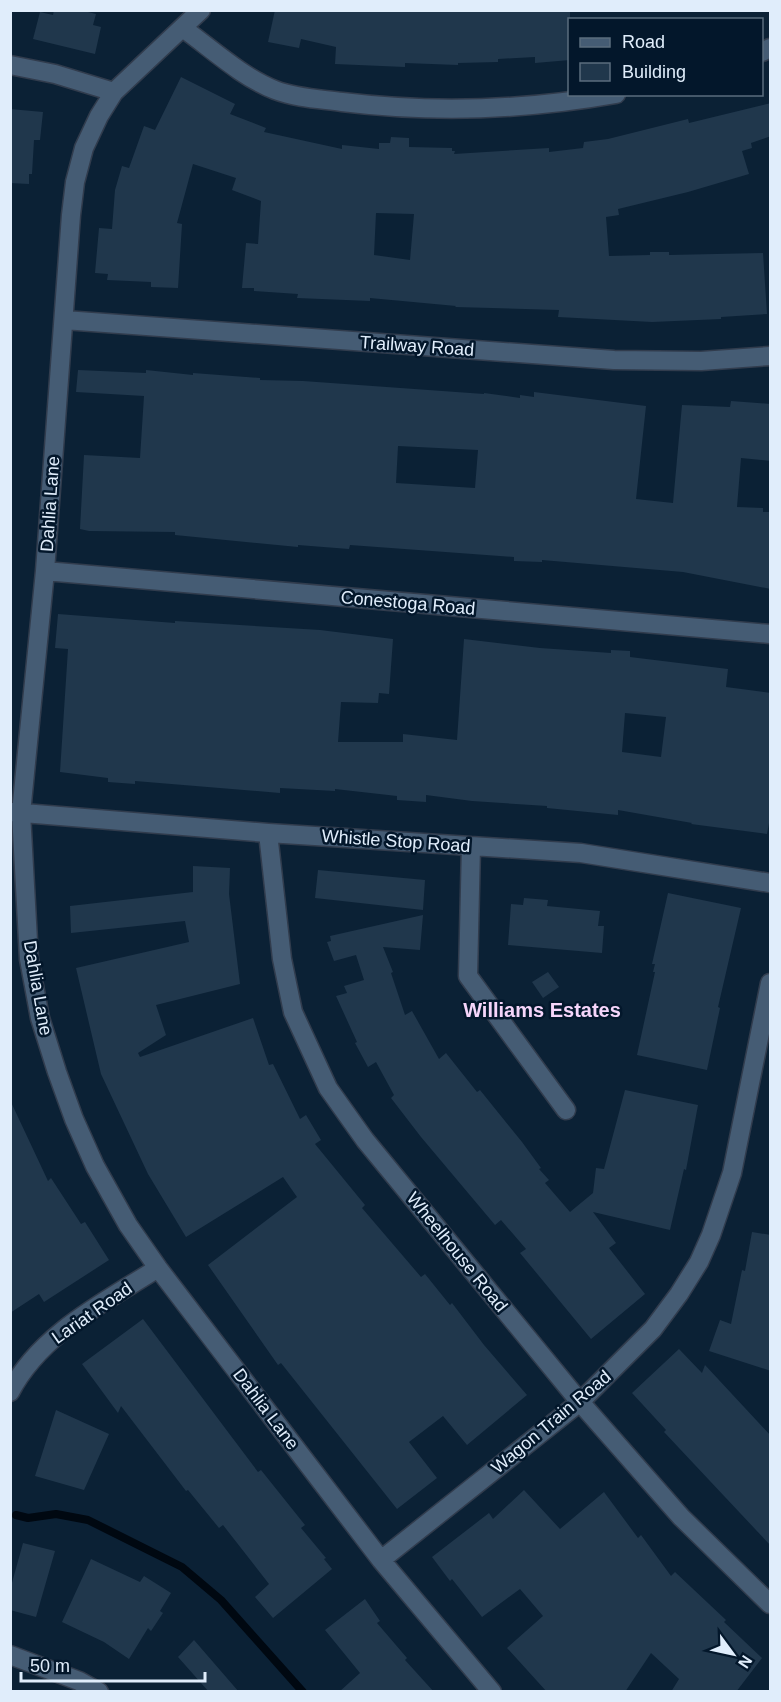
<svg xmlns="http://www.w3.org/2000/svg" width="781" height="1702" font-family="Helvetica,sans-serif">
	<rect width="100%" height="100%" fill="#0b2135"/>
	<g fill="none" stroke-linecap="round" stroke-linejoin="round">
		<path stroke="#000811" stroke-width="8" d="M16,1515L28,1518L56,1514L88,1520L182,1567L221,1600L303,1692"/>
	</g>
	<path fill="#20374c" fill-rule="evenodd" d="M54,10H80L96,14L93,25L101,27L95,54L33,39L40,12L53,15Z
		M275,10H570V60L535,63V57L498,59V62L458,63V65L405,63V67L335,64L336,47L301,39L299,48L268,42Z
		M181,77L235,104L230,114L266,128L264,132L342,149V145L379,149V143H390L391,137L409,138V147L452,148V151H455L454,154L549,148V152L583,148L584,142L608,139L688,119L689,123L771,103V136L751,143L752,148L742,151L749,174L688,192L618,209L619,215L606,217L609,256L650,255V252H669V255L763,253L767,314L721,317V319L652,322L558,317L559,310L455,307L456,306L370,298V301L297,298L298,294L254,291V288H242L246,243L258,244L261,201L232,190L236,178L193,164L177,223L182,224L178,288L151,287V282L107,280L108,274L95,273L99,228L112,229L115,190L122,166L129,168L144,126L155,130ZM376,213L414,214L410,260L374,255Z
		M10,109L43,112L40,140H34L32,174H29V184L10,183Z
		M78,370L146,373V370L193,375V373L260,378V380L303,381L484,394V393L520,398V395L534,397V392L646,406L636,499L673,503L682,405L730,407L731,401L771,404V461L741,458L737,507L763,508V512H771V589L683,572L542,560V562L514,561V557L350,545L349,549L298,545V547L175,535V532L89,531L80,529L84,455L140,458L144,396L76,392ZM398,446L478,450L475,488L396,483Z
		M58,614L175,623V621L320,630L393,639L389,694L379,693L378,703L341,702L338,742H403V734L457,740L464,639L540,648L611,653V650L630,651V657L728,669L726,687L771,693V812L767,834L691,824L692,823L618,810V815L547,808V806L472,801L426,795V802L397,800V796L335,789V791L280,788V793L135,781V784L108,782V778L60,772L68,649L55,648ZM625,713L666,717L661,757L622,752Z
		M193,866L230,868L229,894L240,984L156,1005L166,1035L138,1053L140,1057L253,1018L269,1065L273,1064L300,1119L306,1115L321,1140L315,1144L365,1205L362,1208L421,1277L425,1274L450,1305L452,1303L484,1345L527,1395L467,1445L443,1416L409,1442L437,1478L397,1509L281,1363L278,1365L208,1265L297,1197L283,1177L186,1237L148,1174L101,1074L76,968L189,942L185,921L71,933L70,906L193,892Z
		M318,870L425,880L423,910L315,898Z
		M668,893L741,908L718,1007L720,1008L707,1070L637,1055L655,972H653L655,964H652Z
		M524,898L548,900L547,906L600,911L598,926H604L602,953L508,945L511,904L523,905Z
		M423,915L420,950L383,947L393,972L391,973L405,1015L412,1011L439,1059L446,1053L477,1092L480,1090L522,1142L541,1168L539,1169L549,1180L545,1183L570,1212L593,1193L596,1168L604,1169L625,1090L698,1105L686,1170L684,1169L670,1230L593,1212L616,1243L609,1248L645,1294L591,1339L520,1253L526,1249L501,1220L495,1225L421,1137L391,1098L394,1095L376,1062L368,1067L355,1043L357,1042L336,996L347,993L344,986L364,980L356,955L334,961L327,942L331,941L330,936Z
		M548,972L559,987L543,998L532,982Z
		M10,1100L48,1181L51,1178L81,1224L85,1222L109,1260L44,1302L39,1294L10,1313Z
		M752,1232L771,1235V1371L709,1351L720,1320L731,1324L742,1270L745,1271Z
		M143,1319L258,1472L261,1470L305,1525L301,1528L326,1558L324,1559L332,1569L273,1618L255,1597L269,1584L223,1525L219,1528L188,1490L186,1491L121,1406L118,1413L82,1364Z
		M679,1349L702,1373L705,1365L771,1436V1546L664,1432L666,1430L632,1393Z
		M56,1410L109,1434L84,1490L35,1476Z
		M524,1490L560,1529L604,1492L638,1538L641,1535L671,1576L675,1572L726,1620L724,1622L762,1658L736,1692H671L679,1679L651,1653L625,1692H547L507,1648L543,1616L520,1589L482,1617L452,1579L450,1581L432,1557L489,1513L493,1519Z
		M23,1543L55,1551L36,1617L10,1610V1590Z
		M91,1559L140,1582L144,1576L171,1593L160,1611L163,1613L151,1631L148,1628L129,1659L104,1642L62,1622Z
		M365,1599L380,1621L377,1623L407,1658L405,1660L434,1692H339L360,1673L325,1630Z
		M194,1640L239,1692H209L178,1657Z"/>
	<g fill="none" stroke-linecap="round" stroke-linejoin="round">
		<defs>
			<path id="minor" d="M201,10L114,92L99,116L84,148L75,182L71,215L45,571L21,813L29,959L40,1018L57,1072L74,1119L95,1166L128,1225L158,1268L381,1560L492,1692
				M184,29C212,49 242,77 275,90C296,98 320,99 342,102C432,113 526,110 616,94
				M762,52L770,48
				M10,65L55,74L114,92
				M64,320L614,360L701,361L770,356
				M45,571L770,634
				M11,812L268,833L581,853L770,883
				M268,833L282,959L293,1012L328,1088L365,1140L580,1402L681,1517L770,1604
				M471,846L468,976L566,1110
				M10,1392C41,1333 105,1302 158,1268
				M381,1560L580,1402L653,1329L679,1294L699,1262L711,1235L732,1173L770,983
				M10,1655L79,1681L99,1692"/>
		</defs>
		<use href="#minor" stroke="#313c4d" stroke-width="21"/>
		<use href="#minor" stroke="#455c74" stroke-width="18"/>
	</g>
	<g text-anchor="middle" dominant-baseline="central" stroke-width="5" stroke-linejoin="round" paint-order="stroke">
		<g font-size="18" fill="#e0edfb" stroke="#03172b">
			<text transform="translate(417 346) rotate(4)">Trailway Road</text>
			<text transform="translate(50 504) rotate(-86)">Dahlia Lane</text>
			<text transform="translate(408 603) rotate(5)">Conestoga Road</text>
			<text transform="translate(396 841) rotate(4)">Whistle Stop Road</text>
			<text transform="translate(38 988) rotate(80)">Dahlia Lane</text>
			<text transform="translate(457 1252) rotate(51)">Wheelhouse Road</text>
			<text transform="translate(92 1313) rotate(-35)">Lariat Road</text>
			<text transform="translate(266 1409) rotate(53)">Dahlia Lane</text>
			<text transform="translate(551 1422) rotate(-40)">Wagon Train Road</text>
		</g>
		<g font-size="20" font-weight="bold" fill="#f5d5fa" stroke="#03172b">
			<text x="542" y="1010">Williams Estates</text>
		</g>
	</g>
	<rect width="781" height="1702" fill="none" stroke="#e0edfb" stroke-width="24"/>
	<rect x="568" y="18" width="195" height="78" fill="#03172b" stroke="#5b6d7e" stroke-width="1.5"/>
	<rect x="580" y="38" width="30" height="9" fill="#455c74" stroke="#5b6d7e" stroke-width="1.5"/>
	<text x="622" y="48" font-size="18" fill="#e0edfb">Road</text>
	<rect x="580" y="63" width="30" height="18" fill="#20374c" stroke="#5b6d7e" stroke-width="1.5"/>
	<text x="622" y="78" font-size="18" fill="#e0edfb">Building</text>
	<g transform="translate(733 1654) rotate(123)" stroke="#03172b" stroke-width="4.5" paint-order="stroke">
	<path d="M0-4.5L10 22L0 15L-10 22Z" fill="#e0edfb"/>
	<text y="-9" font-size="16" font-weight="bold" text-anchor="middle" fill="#e0edfb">N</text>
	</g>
	<path d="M21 1672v9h184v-9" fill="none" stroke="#e0edfb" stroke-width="3"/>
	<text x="30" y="1672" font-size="18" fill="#e0edfb" stroke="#03172b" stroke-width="4.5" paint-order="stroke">50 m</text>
</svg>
